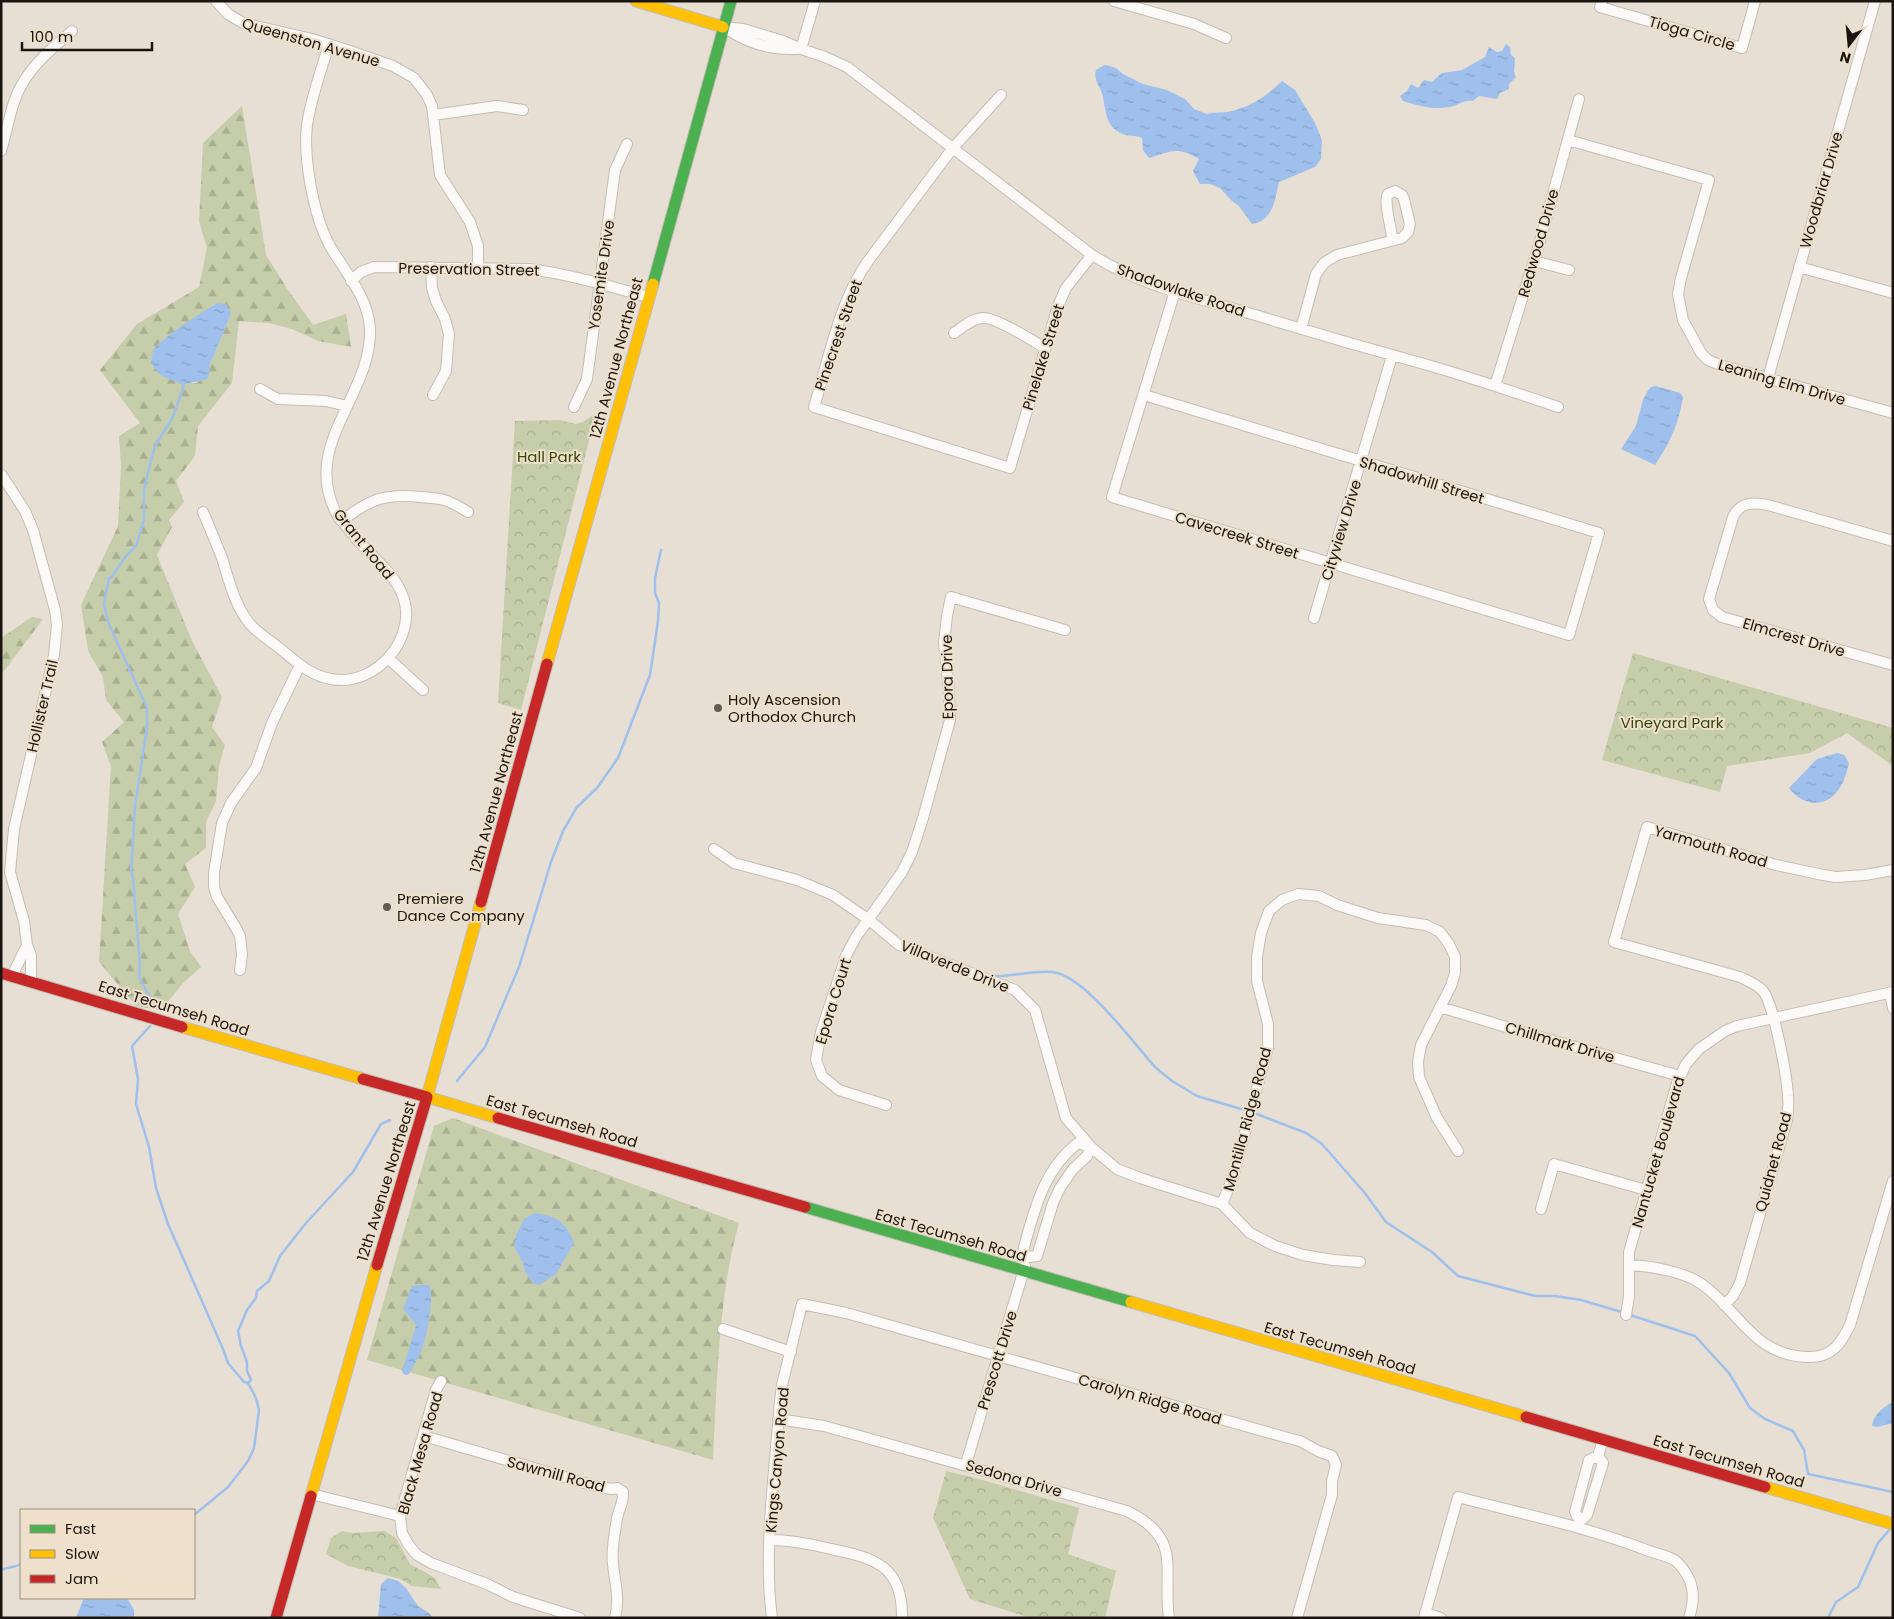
<svg xmlns="http://www.w3.org/2000/svg" width="1894" height="1619" font-family="Poppins,sans-serif">
	<defs>
		<pattern id="forest-firs" width="22" height="20" patternUnits="userSpaceOnUse" patternTransform="scale(1.25)"><rect width="22" height="20" fill="#c5cdaa"/><path d="M5 1l3.5 6h-7zM16 11l3.5 6h-7z" fill="#a9af91"/></pattern>
		<pattern id="park-crowns" width="20" height="18" patternUnits="userSpaceOnUse" patternTransform="scale(1.25)"><rect width="20" height="18" fill="#c5cdaa"/><path d="M2 6a3 3 0 1 1 6 0M12 15a3 3 0 1 1 6 0" fill="none" stroke="#a9af91"/></pattern>
		<pattern id="water-ripples" width="26" height="14" patternUnits="userSpaceOnUse" patternTransform="scale(1.25)"><rect width="26" height="14" fill="#9fc0ec"/><path d="M2 4q2-2 4 0t4 0M15 11q2-2 4 0t4 0" fill="none" stroke="#88a4c9"/></pattern>
	</defs>
	<rect width="100%" height="100%" fill="#e7dfd4"/>
	<path fill="url(#forest-firs)" fill-rule="evenodd" d="M242,106L266,255L288,290L313,325L346,314L351,347L318,341L292,329L269,323L239,321L232,383L198,426L195,456L176,481L184,502L169,520L172,527L157,555L192,641L222,697L212,727L225,745L219,766L216,801L206,822V848L185,864L195,887L178,914L190,951L201,967L183,983L161,1010L136,1006L99,962L111,766L102,742L124,722L106,700L103,677L88,650L81,605L118,526L121,466L119,436L140,423L100,370L137,324L199,287L207,248L199,221L203,143ZM217,303L231,314L209,367L197,383H189L157,346L165,338Z
		M32,617L43,619L1,675V638Z
		M453,1118L739,1223C718,1297 717,1384 713,1460L367,1360L434,1126Z"/>
	<path fill="url(#park-crowns)" d="M596,413L521,710L498,703L515,421L559,420L576,424L583,422Z
		M1633,653L1893,728V766L1847,733L1810,753L1727,766L1720,792L1602,760Z
		M946,1471L979,1479L1079,1508L1068,1554L1116,1571L1105,1618H1031L970,1599L933,1518Z
		M342,1531L353,1533L384,1531L396,1538L410,1564L435,1578L441,1589L412,1586L401,1579L348,1566L326,1554L331,1538Z"/>
	<path fill="url(#water-ripples)" d="M1506,44L1510,47L1511,55L1515,58L1514,72L1516,77L1509,84V89L1500,93L1497,99L1479,96L1473,101C1462,100 1460,105 1450,107C1434,110 1419,106 1403,101L1400,96L1407,91L1411,84L1418,88L1424,80L1432,82L1442,73L1462,70L1485,57L1489,47L1497,52L1502,51Z
		M1105,65L1116,68L1123,74L1143,84L1167,90L1185,99L1194,109L1207,114C1214,112 1220,113 1227,112C1249,108 1267,96 1282,81L1295,90L1315,123L1322,140L1321,159L1315,167L1279,182C1275,200 1273,221 1252,224L1239,206L1232,201L1220,188L1210,184H1200L1193,171L1199,159C1177,146 1172,151 1149,158L1143,150L1142,138C1136,135 1131,137 1126,135C1106,129 1106,113 1103,97C1101,86 1093,81 1096,70Z
		M217,303L226,304L231,314L209,367L210,371L208,378C200,383 192,381 183,385L160,375L151,363C152,359 152,354 153,351C158,340 204,311 217,303Z
		M1656,386L1680,393L1683,397C1679,423 1670,443 1655,465L1621,449L1636,426L1643,400L1647,392L1651,387Z
		M1837,753L1844,755L1849,763C1847,771 1845,779 1841,786C1828,809 1803,807 1789,788L1817,759Z
		M535,1213C557,1217 566,1221 574,1243L556,1274L539,1285L534,1284L525,1272L523,1263L514,1246L516,1235L524,1219Z
		M417,1285H429C435,1294 427,1335 423,1346C420,1356 414,1365 409,1374L405,1375L402,1372L416,1325L403,1309L412,1286Z
		M1893,1402V1423L1877,1427L1872,1426C1874,1414 1882,1408 1893,1402Z
		M388,1578L398,1581L406,1588L418,1606L429,1613L433,1618H378L381,1584Z
		M87,1598H127L134,1610V1618H76L83,1600Z"/>
	<g fill="none" stroke-linecap="round" stroke-linejoin="round">
		<path stroke="#9fc0ec" stroke-width="2.5" d="M992,976C1012,977 1032,970 1053,972C1085,976 1134,1044 1156,1068L1172,1081L1197,1096L1248,1111
			M152,1001L139,977L140,964L133,878L131,872L135,806L147,727V708L108,622L104,604L109,578L112,577L125,557L136,546L144,520V490L151,460L156,444L172,419L183,389V385
			M150,1026L132,1046L138,1079L136,1104L149,1147L156,1188L168,1224L223,1349L228,1363L244,1382L248,1383
			M457,1081L485,1047L519,967L551,862L563,831L577,807L597,788L618,758L650,675L658,621L659,603L655,593V578L661,550
			M1254,1113L1306,1133L1322,1144L1364,1192L1386,1222L1432,1252L1458,1276L1535,1296H1555L1581,1300L1625,1313
			M1630,1315L1695,1336L1729,1373L1750,1408L1765,1419L1793,1431L1804,1450L1808,1474L1893,1492
			M194,1515L228,1487L248,1461L254,1448L259,1410L256,1398L248,1383L251,1380L247,1371V1362L241,1346L238,1331L247,1310L256,1298L257,1291L269,1281L280,1256L306,1223L353,1172L381,1124L390,1120
			M1,1570C8,1567 14,1568 21,1564
			M1828,1618L1836,1602L1858,1587L1878,1543L1890,1529"/>
		<defs>
			<path id="street" d="M216,1L228,14L243,23L312,39L350,51L393,66L414,78L427,95L432,106L440,175L470,222L478,246V267
				M1114,1L1194,24L1226,38
				M1602,1L1600,7L1742,48L1755,1
				M723,27L743,29L783,41L801,49L825,57L847,67L1092,255C1141,286 1198,298 1252,314C1307,331 1362,347 1417,362C1464,375 1511,391 1558,407
				M727,29C747,43 772,50 797,49
				M801,49L815,1
				M1001,95L952,149L868,261C839,302 829,359 814,407L1010,468L1058,306L1066,288L1092,255
				M433,115L497,106L523,110
				M1568,140L1709,180L1681,278L1678,294L1683,320L1701,353L1708,360L1720,365L1893,413
				M1,151C8,128 11,101 24,81C36,61 55,46 72,31
				M1534,261L1569,270
				M431,267L432,288L436,301L445,319L449,334L446,371L433,395
				M1799,267L1893,293
				M351,281L361,272L374,267L529,269C569,274 609,286 648,297
				M1301,329L1316,274L1324,263L1337,255L1402,238L1408,232L1410,224L1404,199L1402,195L1395,191L1388,194C1383,202 1392,228 1392,240
				M954,333C963,327 971,319 982,318C994,316 1033,341 1045,348
				M1768,378L1875,1
				M1495,386L1540,241L1579,99
				M260,389L278,399L326,401L347,406
				M1144,395L1599,533L1569,635L1112,497L1175,291
				M574,407L587,379L615,170L627,144
				M1,474L25,511L33,530L55,610L57,625L54,655L14,829L10,872L24,921L27,945L31,955V981
				M203,512C210,528 216,543 222,558C229,581 235,606 250,624C257,632 265,637 274,644C292,657 307,675 331,679C376,688 420,636 402,594C394,574 375,559 361,544C353,536 347,526 339,518C297,447 373,396 370,328C368,297 345,272 330,246C314,217 303,159 307,125C311,98 321,71 329,44
				M342,521C369,499 386,493 421,497C428,498 437,498 444,500C452,502 461,508 468,512
				M1893,541L1768,505C1753,502 1740,502 1733,517L1709,599L1713,610L1722,617L1893,665
				M1314,618L1392,356
				M388,658L423,690
				M714,849L734,863L797,880L833,895L869,920L899,945L1015,990L1035,1010L1066,1118L1091,1147L1117,1169L1140,1178L1222,1204L1250,1233L1275,1246L1303,1255L1333,1260L1360,1262
				M240,970L242,955L240,936L236,928L217,897L214,887V873L222,823L231,803L256,768L272,723L300,665
				M12,976L27,945
				M1890,993L1893,1008
				M1440,1007L1526,1033L1680,1076
				M886,1105L839,1090L822,1076L816,1060L821,1032L846,956L856,937L902,872L912,852L923,818L950,720L949,691L944,643L947,616L951,597L1065,630
				M1078,1143L1091,1147L1087,1156L1073,1169L1060,1188L1053,1203L1037,1256L1028,1257L1023,1252L1024,1247C1035,1208 1044,1169 1078,1143Z
				M1222,1204L1233,1177L1268,1047V1024L1257,981V957L1261,933L1269,911L1282,900L1298,894L1319,896L1337,905L1378,918L1426,925L1440,932L1449,944L1455,957V973L1451,986L1421,1045L1418,1062L1419,1077L1437,1118L1458,1151
				M1541,1209L1554,1164L1646,1190
				M1630,1265C1651,1266 1686,1272 1703,1285C1740,1312 1754,1356 1808,1357C1831,1358 1841,1344 1850,1325L1893,1181
				M1724,1305L1733,1296L1740,1283L1787,1120C1788,1112 1789,1104 1788,1096C1787,1077 1774,1005 1763,991C1757,984 1748,981 1740,977L1614,942L1647,827L1776,865L1823,875L1836,877L1865,875L1893,870
				M1626,1315L1629,1296V1252L1677,1083L1686,1064L1699,1049L1725,1031L1737,1026L1893,992
				M723,1329L791,1352
				M441,1381L436,1390L400,1516L402,1533L408,1544L417,1555L431,1563L487,1584L513,1597L580,1618
				M778,1419L824,1426L1127,1511C1184,1539 1162,1569 1169,1618
				M424,1436L595,1486L611,1489L617,1488L623,1492C624,1501 619,1509 617,1518C615,1533 611,1550 613,1564C615,1585 620,1597 615,1618
				M966,1464L1025,1266
				M311,1494L400,1516
				M1580,1521L1575,1512L1589,1460L1598,1456L1603,1440
				M1579,1525L1580,1521L1587,1515L1603,1463L1598,1456
				M770,1540C792,1540 811,1544 831,1549C875,1558 903,1566 902,1618
				M1425,1613L1441,1618
				M772,1618C763,1550 775,1470 780,1401L782,1385L802,1304L846,1313L1288,1438L1300,1441L1318,1451L1332,1456L1336,1465L1332,1481V1495L1297,1618
				M1424,1618L1458,1497C1522,1514 1588,1527 1649,1551C1657,1554 1671,1556 1677,1562C1694,1579 1696,1596 1689,1618"/>
			<path id="fast" d="M653,284L731,1
				M805,1207L1131,1302"/>
			<path id="slow" d="M636,1L723,27
				M547,664L653,284
				M481,902L427,1097L498,1118
				M182,1027L363,1079
				M1131,1302L1526,1417
				M1765,1487L1893,1524
				M311,1496L377,1265"/>
			<path id="jam" d="M481,902L547,664
				M1,973L182,1027
				M363,1079L427,1097L377,1265
				M498,1118L805,1207
				M1526,1417L1765,1487
				M276,1618L311,1496"/>
		</defs>
		<use href="#street" stroke="#c3bdb4" stroke-width="12"/>
		<use href="#fast" stroke="#c3bdb4" stroke-width="13"/>
		<use href="#slow" stroke="#c3bdb4" stroke-width="13"/>
		<use href="#jam" stroke="#c3bdb4" stroke-width="13"/>
		<use href="#street" stroke="#fbfaf9" stroke-width="10"/>
		<use href="#fast" stroke="#4caf50" stroke-width="11"/>
		<use href="#slow" stroke="#ffc107" stroke-width="11"/>
		<use href="#jam" stroke="#c62828" stroke-width="11"/>
	</g>
	<g fill="#625c53" stroke="#efe0cc" stroke-width="2">
		<circle cx="718" cy="708" r="5"/>
		<circle cx="387" cy="907" r="5"/>
	</g>
	<g text-anchor="middle" dominant-baseline="central" stroke-width="4" stroke-linejoin="round" paint-order="stroke">
		<g font-size="15" fill="#1a150e" stroke="#efe0cc">
			<text transform="translate(1692 33) rotate(16)">Tioga Circle</text>
			<text transform="translate(311 42) rotate(16)">Queenston Avenue</text>
			<text transform="translate(1821 190) rotate(-74)">Woodbriar Drive</text>
			<text transform="translate(1538 243) rotate(-74)">Redwood Drive</text>
			<text transform="translate(469 269) rotate(1)">Preservation Street</text>
			<text transform="translate(601 275) rotate(-82)">Yosemite Drive</text>
			<text transform="translate(1181 290) rotate(19)">Shadowlake Road</text>
			<text transform="translate(838 335) rotate(-71)">Pinecrest Street</text>
			<text transform="translate(1043 357) rotate(-73)">Pinelake Street</text>
			<text transform="translate(616 358) rotate(-75)">12th Avenue Northeast</text>
			<text transform="translate(1782 382) rotate(16)">Leaning Elm Drive</text>
			<text transform="translate(1422 480) rotate(17)">Shadowhill Street</text>
			<text transform="translate(1341 530) rotate(-73)">Cityview Drive</text>
			<text transform="translate(1237 535) rotate(17)">Cavecreek Street</text>
			<text transform="translate(364 544) rotate(51)">Grant Road</text>
			<text transform="translate(1794 637) rotate(16)">Elmcrest Drive</text>
			<text transform="translate(947 677) rotate(-91)">Epora Drive</text>
			<text transform="translate(42 706) rotate(-77)">Hollister Trail</text>
			<text transform="translate(496 792) rotate(-75)">12th Avenue Northeast</text>
			<text transform="translate(1711 846) rotate(16)">Yarmouth Road</text>
			<text transform="translate(955 966) rotate(22)">Villaverde Drive</text>
			<text transform="translate(833 1001) rotate(-73)">Epora Court</text>
			<text transform="translate(174 1008) rotate(17)">East Tecumseh Road</text>
			<text transform="translate(1560 1042) rotate(16)">Chillmark Drive</text>
			<text transform="translate(1247 1119) rotate(-75)">Montilla Ridge Road</text>
			<text transform="translate(562 1121) rotate(16)">East Tecumseh Road</text>
			<text transform="translate(1658 1152) rotate(-74)">Nantucket Boulevard</text>
			<text transform="translate(1773 1162) rotate(-75)">Quidnet Road</text>
			<text transform="translate(386 1181) rotate(-73)">12th Avenue Northeast</text>
			<text transform="translate(951 1235) rotate(16)">East Tecumseh Road</text>
			<text transform="translate(1340 1348) rotate(16)">East Tecumseh Road</text>
			<text transform="translate(997 1360) rotate(-73)">Prescott Drive</text>
			<text transform="translate(1150 1399) rotate(16)">Carolyn Ridge Road</text>
			<text transform="translate(420 1453) rotate(-74)">Black Mesa Road</text>
			<text transform="translate(777 1460) rotate(-85)">Kings Canyon Road</text>
			<text transform="translate(1729 1461) rotate(16)">East Tecumseh Road</text>
			<text transform="translate(556 1474) rotate(15)">Sawmill Road</text>
			<text transform="translate(1014 1478) rotate(16)">Sedona Drive</text>
		</g>
		<g font-size="15" fill="#344608" stroke="#efe0cc">
			<text x="549" y="456">Hall Park</text>
			<text x="1672" y="722">Vineyard Park</text>
		</g>
		<g font-size="15" fill="#1a150e" stroke="#efe0cc" text-anchor="start">
			<text x="728" y="699">Holy Ascension<tspan x="728" dy="17">Orthodox Church</tspan></text>
			<text x="397" y="898">Premiere<tspan x="397" dy="17">Dance Company</tspan></text>
		</g>
	</g>
	<rect width="1894" height="1619" fill="none" stroke="#1a150e" stroke-width="5"/>
	<rect x="20" y="1509" width="175" height="90" fill="#efe0cc" stroke="#9a8f80"/>
	<rect x="30" y="1525" width="25" height="8" fill="#4caf50" stroke="#9a8f80"/>
	<text x="65" y="1534" font-size="15" fill="#1a150e">Fast</text>
	<rect x="30" y="1550" width="25" height="8" fill="#ffc107" stroke="#9a8f80"/>
	<text x="65" y="1559" font-size="15" fill="#1a150e">Slow</text>
	<rect x="30" y="1575" width="25" height="8" fill="#c62828" stroke="#9a8f80"/>
	<text x="65" y="1584" font-size="15" fill="#1a150e">Jam</text>
	<g transform="translate(1849 45) rotate(196)" stroke="#efe0cc" stroke-width="4" paint-order="stroke">
	<path d="M0-4L9 19L0 12L-9 19Z" fill="#1a150e"/>
	<text y="-8" font-size="14" font-weight="bold" text-anchor="middle" fill="#1a150e">N</text>
	</g>
	<path d="M22 42v8h130v-8" fill="none" stroke="#1a150e" stroke-width="2.5"/>
	<text x="30" y="42" font-size="15" fill="#1a150e" stroke="#efe0cc" stroke-width="4" paint-order="stroke">100 m</text>
</svg>
